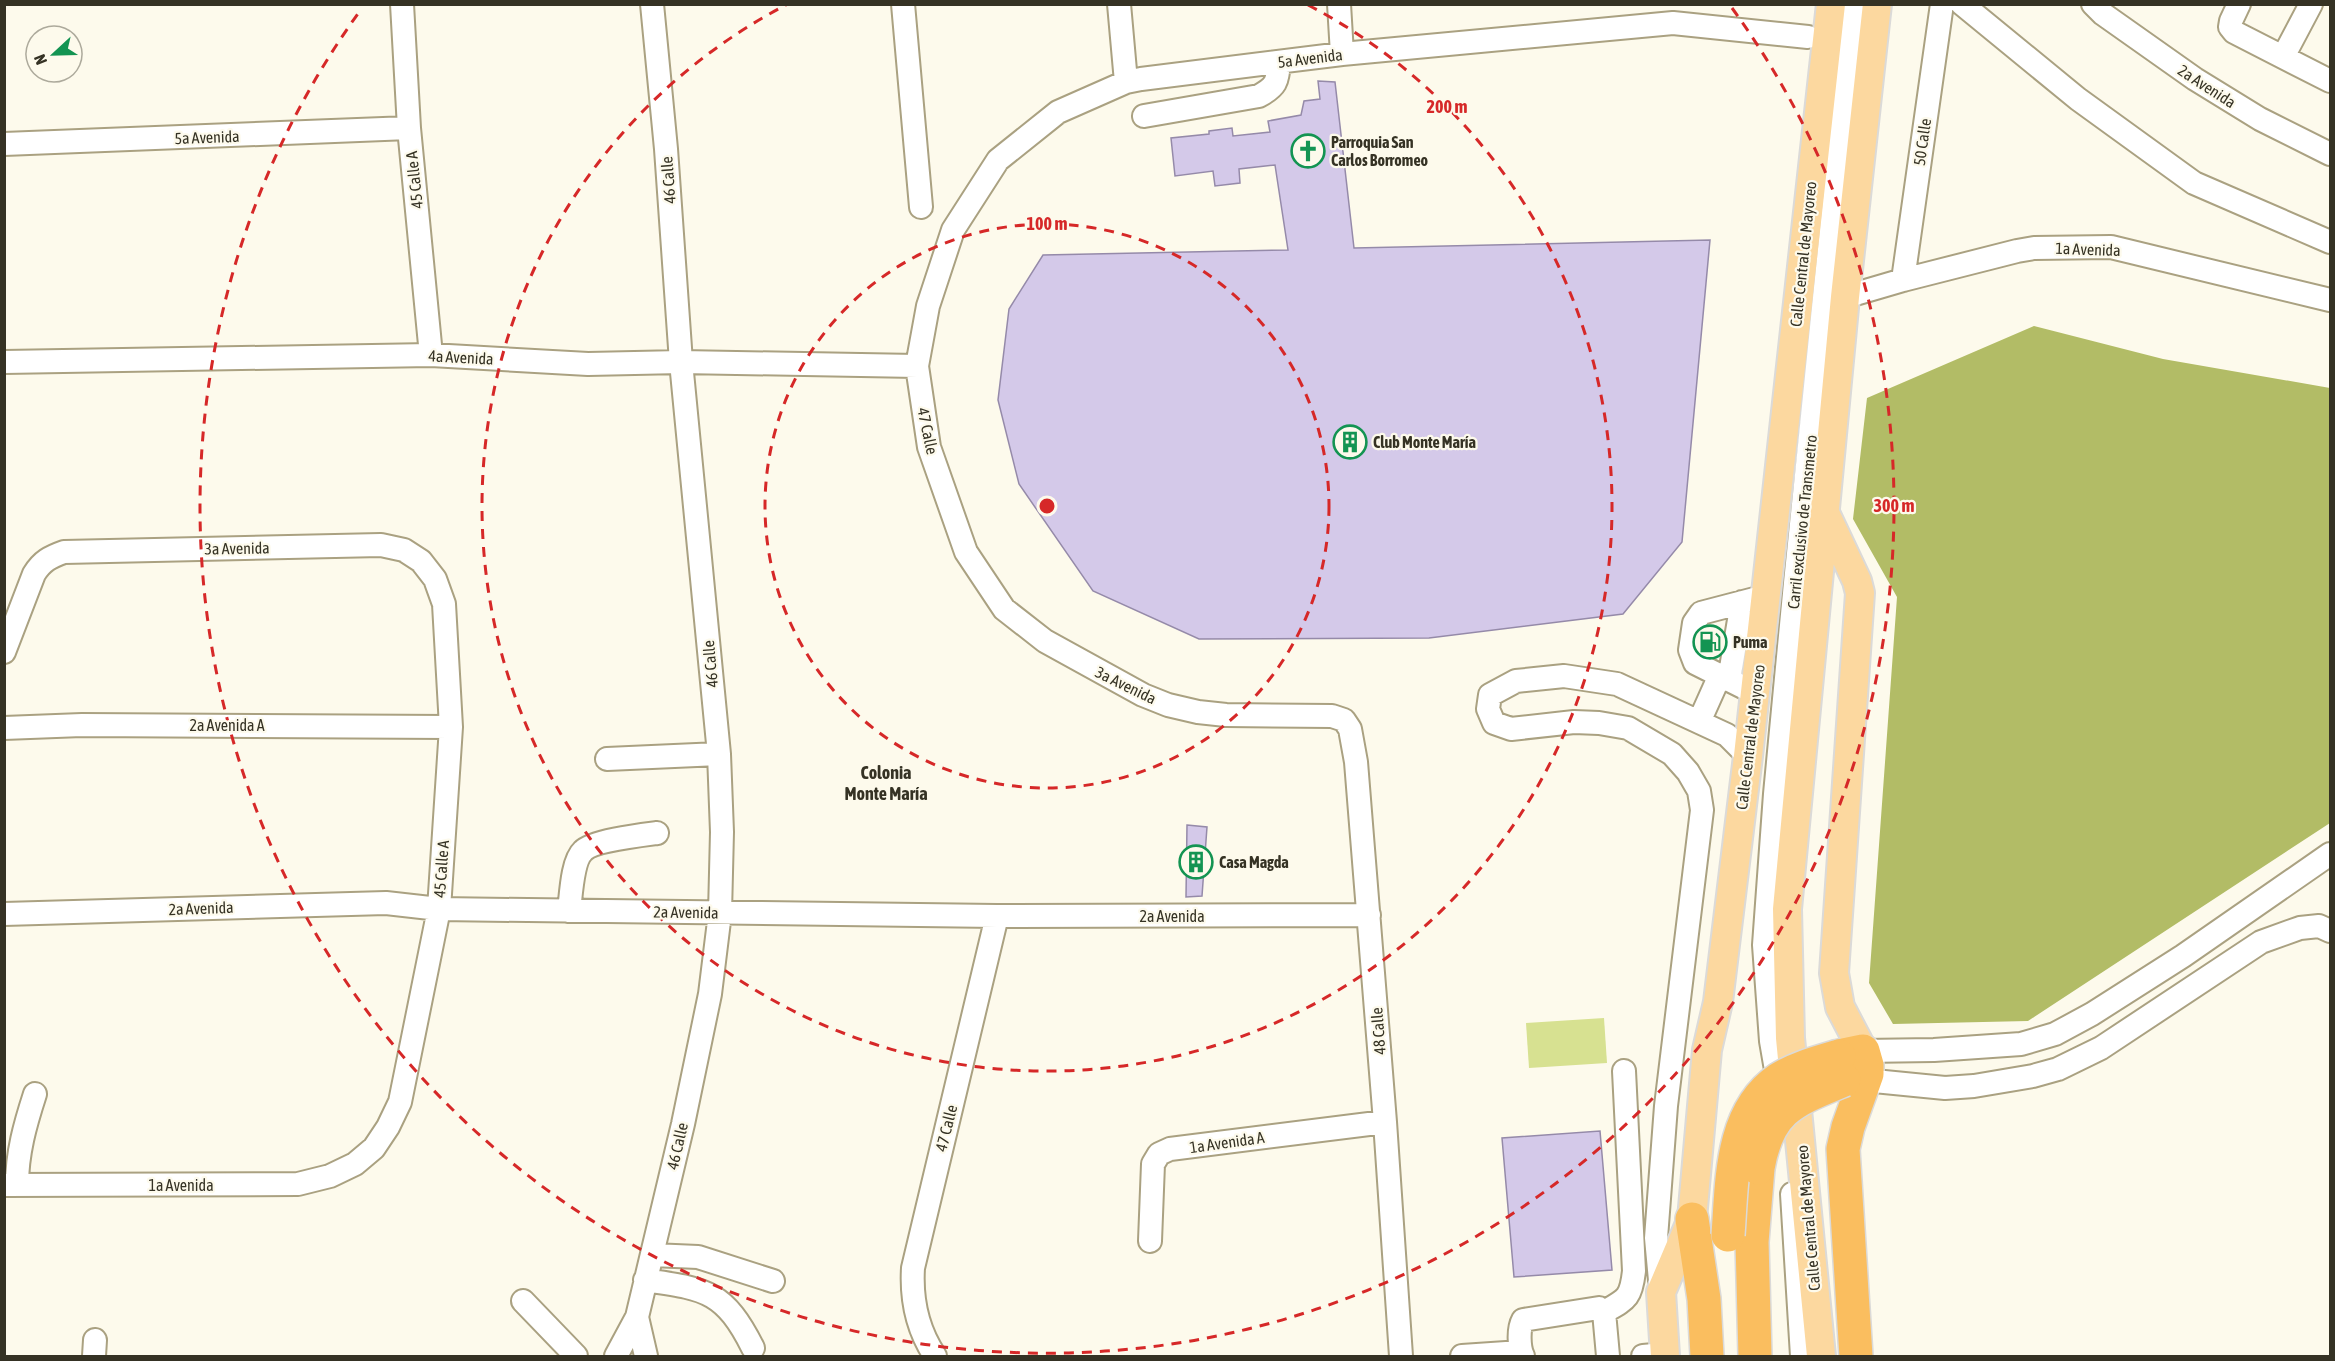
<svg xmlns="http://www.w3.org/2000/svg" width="2335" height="1361" font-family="'Asap Condensed',sans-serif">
	<rect width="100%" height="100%" fill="#fdfaec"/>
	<path fill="#d7e191" d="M1604,1018L1607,1063L1529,1068L1526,1023Z"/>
	<path fill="#b2bc66" d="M2034,326L2163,359L2330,388V823L2028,1021L1893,1024L1869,983L1897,597L1853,519L1867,398Z"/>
	<path fill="#d4c9e9" stroke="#958aa9" stroke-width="1.5" d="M1318,81L1335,82L1354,248L1710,240L1682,542L1623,614L1429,638L1199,639L1093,591L1019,484L998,400L1009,309L1043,255L1288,250L1275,165L1239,169L1240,183L1215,186L1213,171L1175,176L1171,138L1209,134V131L1232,128L1233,136L1270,132L1268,121L1301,115L1304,101L1320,99Z
		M1187,825L1207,827L1202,896L1186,897Z
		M1600,1131L1612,1270L1514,1277L1502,1138Z"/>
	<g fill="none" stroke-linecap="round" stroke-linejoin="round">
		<defs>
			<path id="minor" d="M402,4L409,128L431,355
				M903,4L921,207
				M1119,4L1126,82
				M1339,4L1342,54
				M1962,4L2078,99L2194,183L2330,242
				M2093,4L2103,14L2195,79L2260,119L2330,154
				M2239,4L2231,21L2230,27L2234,32L2330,81
				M2283,57L2311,4
				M1144,116L1259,96C1277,86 1277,82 1279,62
				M4,144L409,128
				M1903,280L1942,4
				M1845,297L1903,280L2017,251L2034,248L2111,247L2330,300
				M4,362L431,355L588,364L681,362L917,366
				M4,652L34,574C42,561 50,557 64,552L381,545L404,550L421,561L435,579L444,604L451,727L439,909L400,1102L388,1127L374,1148L355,1164L330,1176L298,1184L4,1185
				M1729,680L1742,602
				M1755,693L1695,663L1690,650L1694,623L1701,613L1766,596
				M1699,722L1720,675
				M4,728L82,725L451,727
				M607,759L719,754
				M569,911C571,896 572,861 583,851C592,841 642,835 657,833
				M4,914L386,903L439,909L997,916L1369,915
				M1863,1051L1934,1050L2021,1044L2055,1034L2092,1014L2183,956L2330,854
				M1864,1080L1945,1088L1974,1086L2033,1076L2058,1069L2101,1048L2261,942L2300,928L2319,926L2330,931
				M1780,1093L1771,1041L1764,945L1775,794L1795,583L1854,4
				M17,1185C17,1153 25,1125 35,1094
				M1792,1194L1802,1356
				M1150,1241L1153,1164L1159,1154L1170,1149L1385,1122
				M652,1255L698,1257L773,1281
				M645,1280C705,1289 724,1290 753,1348
				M1661,1291L1656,1238L1666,1106L1702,810L1699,791L1688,772L1672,754L1628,728L1599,723L1574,722L1511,729L1494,723L1488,709L1490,695L1516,681L1564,676L1617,684L1727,735L1748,756
				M523,1301L576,1356
				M1604,1312C1627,1299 1631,1298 1634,1271L1624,1071
				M637,1317L646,1356
				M94,1356L95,1340
				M616,1356L637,1317L683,1124L710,994L720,913L722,832L719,754L681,362L666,149L652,4
				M935,1356C917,1329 911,1301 913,1268L997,916
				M1401,1356L1385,1122L1356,762L1350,729L1344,720L1332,716L1226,715L1198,712L1168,705L1143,695L1045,641L1004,609L966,552L929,447L917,366L928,306L953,230L998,160L1058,112L1126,82L1141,79L1342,54L1673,23L1808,37
				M1462,1356L1521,1352
				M1523,1356C1519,1348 1518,1329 1523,1320L1599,1308L1604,1312L1608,1356
				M1643,1356L1665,1354"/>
			<path id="major" d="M1825,513L1857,581L1860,593L1834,973L1840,1007L1863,1051
				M1665,1356L1661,1292L1692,1219L1707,1050L1718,1002L1748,756L1831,4
				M1821,1356L1790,1038L1787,909L1845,297L1877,4"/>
			<path id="highway" d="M1839,1056L1863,1051L1867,1065V1074L1848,1127L1843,1149L1856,1356
				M1692,1219L1704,1299L1707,1356
				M1755,1356L1752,1242L1758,1168"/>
		</defs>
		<use href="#minor" stroke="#aaa181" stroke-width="26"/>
		<use href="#major" stroke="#dbdad8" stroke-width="32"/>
		<use href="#highway" stroke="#dbdad8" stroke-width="36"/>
		<use href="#minor" stroke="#fff" stroke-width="22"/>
		<use href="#major" stroke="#fcd89f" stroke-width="28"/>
		<use href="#highway" stroke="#fabe5f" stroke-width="33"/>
		<defs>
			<path id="highway-bridge" d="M1758,1168C1768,1109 1793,1101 1844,1080
				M1728,1235C1732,1182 1730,1112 1779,1079C1796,1068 1819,1062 1839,1056"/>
		</defs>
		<use href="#highway-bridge" stroke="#dbdad8" stroke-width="36" stroke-linecap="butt"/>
		<use href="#highway-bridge" stroke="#fabe5f" stroke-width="33"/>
	</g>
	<g fill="none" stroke="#d62828" stroke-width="3" stroke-dasharray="10 8">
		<circle cx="1047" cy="506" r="282"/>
		<path d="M1308 5A565 565 0 1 1 786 5"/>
		<path d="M1732 8A847 847 0 1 1 362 8"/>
	</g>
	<defs>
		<symbol id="church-ring" viewBox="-11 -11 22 22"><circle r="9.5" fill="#fdfaec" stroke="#139452" stroke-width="1.5"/><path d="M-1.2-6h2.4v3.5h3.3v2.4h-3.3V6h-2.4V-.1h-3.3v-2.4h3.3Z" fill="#139452"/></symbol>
		<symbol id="building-ring" viewBox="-11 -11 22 22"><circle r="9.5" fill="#fdfaec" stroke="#139452" stroke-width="1.5"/><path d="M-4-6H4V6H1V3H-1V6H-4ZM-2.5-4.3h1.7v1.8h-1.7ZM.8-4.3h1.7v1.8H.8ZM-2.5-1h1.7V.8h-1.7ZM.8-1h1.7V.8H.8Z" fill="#139452"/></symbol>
		<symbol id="fuel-ring" viewBox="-11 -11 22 22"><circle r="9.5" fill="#fdfaec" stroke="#139452" stroke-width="1.5"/><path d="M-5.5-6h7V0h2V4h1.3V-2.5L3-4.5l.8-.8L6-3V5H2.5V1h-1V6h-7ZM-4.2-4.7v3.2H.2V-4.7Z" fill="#139452"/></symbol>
	</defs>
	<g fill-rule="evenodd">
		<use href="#church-ring" x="1289" y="132" width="38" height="38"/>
		<use href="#building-ring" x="1331" y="423" width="38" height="38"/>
		<use href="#fuel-ring" x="1691" y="623" width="38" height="38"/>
		<use href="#building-ring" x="1177" y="843" width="38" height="38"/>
	</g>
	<g text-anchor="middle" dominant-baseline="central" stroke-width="4.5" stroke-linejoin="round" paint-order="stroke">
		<g font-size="16" fill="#353224" stroke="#fdfaec">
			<text transform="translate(1310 58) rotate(-7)">5a Avenida</text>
			<text transform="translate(2207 86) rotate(33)">2a Avenida</text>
			<text transform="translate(207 137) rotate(-2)">5a Avenida</text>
			<text transform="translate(1922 142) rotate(-82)">50 Calle</text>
			<text transform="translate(414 180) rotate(-96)">45 Calle A</text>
			<text transform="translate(668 180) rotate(-94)">46 Calle</text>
			<text transform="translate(2088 249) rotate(2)">1a Avenida</text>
			<text transform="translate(1803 254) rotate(-84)">Calle Central de Mayoreo</text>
			<text transform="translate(461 357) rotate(3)">4a Avenida</text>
			<text transform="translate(928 431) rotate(78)">47 Calle</text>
			<text transform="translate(1802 522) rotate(-84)">Carril exclusivo de Transmetro</text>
			<text transform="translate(237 548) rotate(-1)">3a Avenida</text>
			<text transform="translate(710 664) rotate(-95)">46 Calle</text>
			<text transform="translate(1126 685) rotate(26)">3a Avenida</text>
			<text x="227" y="725">2a Avenida A</text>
			<text transform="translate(1750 737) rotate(-83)">Calle Central de Mayoreo</text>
			<text transform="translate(441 869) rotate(-86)">45 Calle A</text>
			<text transform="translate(201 908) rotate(-2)">2a Avenida</text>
			<text transform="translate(686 912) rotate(1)">2a Avenida</text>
			<text x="1172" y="916">2a Avenida</text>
			<text transform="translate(1378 1031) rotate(-94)">48 Calle</text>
			<text transform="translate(946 1128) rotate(-76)">47 Calle</text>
			<text transform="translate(1227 1142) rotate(-8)">1a Avenida A</text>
			<text transform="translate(677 1146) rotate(-77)">46 Calle</text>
			<text x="181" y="1185">1a Avenida</text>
			<text transform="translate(1808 1218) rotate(-95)">Calle Central de Mayoreo</text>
		</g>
		<g font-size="16" font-weight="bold" fill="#353224" stroke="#fdfaec" text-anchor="start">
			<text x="1331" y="142">Parroquia San<tspan x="1331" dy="18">Carlos Borromeo</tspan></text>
			<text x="1373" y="442">Club Monte María</text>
			<text x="1733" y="642">Puma</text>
			<text x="1219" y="862">Casa Magda</text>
		</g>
		<g font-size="18" font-weight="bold" fill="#353224" stroke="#fdfaec">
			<text x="886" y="772">Colonia<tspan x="886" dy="21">Monte María</tspan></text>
		</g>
	</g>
	<circle cx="1047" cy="506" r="9" fill="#d62828" stroke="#fdfaec" stroke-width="3"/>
	<g font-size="18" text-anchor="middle" font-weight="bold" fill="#d62828" stroke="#fdfaec" stroke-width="4.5" stroke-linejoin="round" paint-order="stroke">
		<text x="1447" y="113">200 m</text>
		<text x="1047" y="230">100 m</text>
		<text x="1894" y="512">300 m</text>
	</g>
	<rect width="2335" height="1361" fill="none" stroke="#353224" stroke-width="12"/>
	<g transform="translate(54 54) rotate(248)"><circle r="28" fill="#fdfaec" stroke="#adaa9c" stroke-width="1.5"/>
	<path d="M0-4.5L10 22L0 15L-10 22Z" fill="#139452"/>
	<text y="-9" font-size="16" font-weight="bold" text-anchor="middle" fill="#353224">N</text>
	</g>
</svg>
